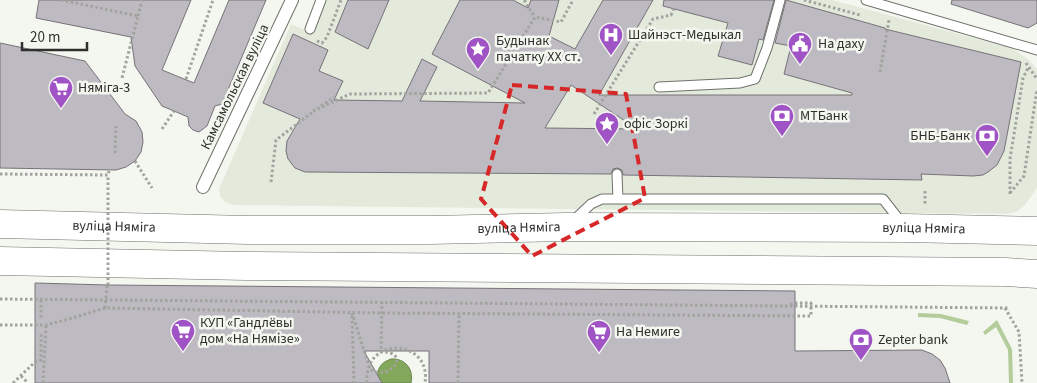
<svg xmlns="http://www.w3.org/2000/svg" width="1037" height="383" font-family="'Source Sans 3',sans-serif">
	<rect width="100%" height="100%" fill="#f3f7ef"/>
	<path fill="#e3eadc" d="M326,0H832L1011,48L1028,59L1037,69V188L1025,205L1018,211L1007,214L233,205L225,202L220,196L219,189L291,24L312,33Z"/>
	<path fill="#b4cc9b" d="M918,313L941,314L969,321L967,325L940,318L918,317Z
		M997,320L1012,349L1013,383H1009L1008,350L996,327L985,335L983,332Z"/>
	<path fill="#84a85b" stroke="#6a844d" d="M391,359C405,358 414,369 411,383H378C376,371 379,363 391,359Z"/>
	<path fill="#bebac1" stroke="#767278" fill-rule="evenodd" d="M39,0H191L162,70L194,83L229,0H266L222,104L215,106L207,126L199,132L193,130L189,126L188,117L174,111L162,106L135,66L131,37L36,18Z
		M348,0H389L368,49L335,32Z
		M460,0H513L528,8L531,0H559L549,36L575,49L603,0H653L599,95H852V93L784,74L791,46L775,43L786,0L885,28V29L1021,62L1004,151L997,165L988,172L983,175L973,176L921,174L922,180L623,175L622,170L617,168L613,169L611,174L305,172L295,168L288,159L286,151L287,141L300,119L263,103L293,34L328,50L319,71L343,81L334,100L402,101L422,59L437,67L420,101L525,103L432,54ZM571,85L637,129L545,128Z
		M664,0H774L763,40L759,39L752,65L718,56L728,23L663,6Z
		M952,0H1037V23L1028,28L951,4Z
		M0,43L85,61L125,114L136,121L142,132L143,142L141,152L135,161L126,167L116,170L0,168Z
		M35,283L108,285L795,291V351L922,350L932,354L940,360L945,368L950,383H429V351H364L382,383H35Z"/>
	<g fill="none" stroke-linecap="round" stroke-linejoin="round">
		<defs>
			<path id="service" d="M866,0L1037,50
				M310,29L321,0
				M659,87L740,83L755,79L767,48L780,0
				M617,174L618,199
				M573,221L591,204L602,199H883L901,222"/>
			<path id="pedestrian" d="M203,187L292,0"/>
			<g id="primary">
				<path id="s1" d="M0,224L248,230H430L566,227L906,228L1037,231"/>
				<path d="M0,261L246,266L1005,272L1037,274"/>
			</g>
		</defs>
		<use href="#service" stroke="#6e726b" stroke-width="11"/>
		<use href="#pedestrian" stroke="#6e726b" stroke-width="14"/>
		<use href="#primary" stroke="#6e726b" stroke-width="29"/>
		<path stroke="#a1a39e" stroke-width="3" stroke-dasharray="2.5 2.5" stroke-linecap="butt" d="M61,0L138,16L122,78
			M525,0V2L535,17
			M804,0L860,15
			M138,16L142,0
			M317,41L322,43L327,37L341,0
			M1026,63L1037,79
			M880,72L889,20
			M186,79L213,0
			M321,106L334,97
			M313,111L350,94L488,93L535,17L561,22L573,0
			M594,114L653,19L671,15L674,8
			M162,129L174,111
			M115,153L116,126
			M135,161L152,188
			M0,174L108,175L109,171
			M271,182L276,140L314,111
			M925,191V205
			M1010,193L1024,176L1037,89
			M1010,194V159L1023,78L1028,68
			M0,299L1009,308
			M41,300V319
			M105,308L107,286
			M1005,308L1019,332L1022,383
			M352,313L370,369C389,383 413,351 381,352L382,302
			M352,316L354,383
			M0,325H46L69,319L105,308L382,313L811,316V303H794L790,305
			M21,376L28,383
			M13,383L35,362L41,360V333
			M43,383L46,325
			M367,383C363,335 432,338 425,383
			M458,383L459,314"/>
		<use href="#service" stroke="#fff" stroke-width="9"/>
		<use href="#pedestrian" stroke="#fff" stroke-width="12"/>
		<use href="#primary" stroke="#fff" stroke-width="28"/>
		<path stroke="#a1a39e" stroke-width="3" stroke-dasharray="2.5 2.5" stroke-linecap="butt" d="M108,285V175"/>
	</g>
	<path fill="none" stroke="#d62828" stroke-width="4" stroke-dasharray="10 6" stroke-linejoin="round" d="M512,85L626,94L645,198L532,256L481,199Z"/>
	<defs>
		<symbol id="hospital-pin" viewBox="-11 -11 22 30"><path d="M0 17L-7.5 6A9.5 9.5 0 1 1 7.5 6Z" fill="#a053c5" stroke="#f3f7ef"/><path d="M-5-5h3v3.5h4V-5h3V5h-3V1.5h-4V5h-3Z" fill="#fff"/></symbol>
		<symbol id="civic-pin" viewBox="-11 -11 22 30"><path d="M0 17L-7.5 6A9.5 9.5 0 1 1 7.5 6Z" fill="#a053c5" stroke="#f3f7ef"/><path d="M-.6-6.5H3V-4.5H.6V-3L4-1V1h2V6H-6V1h2V-1L-.6-3ZM-1.2 2.5V6h2.4V2.5Z" fill="#fff"/></symbol>
		<symbol id="sight-pin" viewBox="-11 -11 22 30"><path d="M0 17L-7.5 6A9.5 9.5 0 1 1 7.5 6Z" fill="#a053c5" stroke="#f3f7ef"/><path d="M0-6L1.8-2.2L6-1.7L2.9 1.2L3.7 5.4L0 3.3L-3.7 5.4L-2.9 1.2L-6-1.7L-1.8-2.2Z" fill="#fff"/></symbol>
		<symbol id="supermarket-pin" viewBox="-11 -11 22 30"><path d="M0 17L-7.5 6A9.5 9.5 0 1 1 7.5 6Z" fill="#a053c5" stroke="#f3f7ef"/><path d="M-6-5.5h2.5l.6 2H6L4.5 2H-2.5L-4.4-4H-6ZM-1.5 3.2a1.3 1.3 0 1 0 .1 0ZM3 3.2a1.3 1.3 0 1 0 .1 0Z" fill="#fff"/></symbol>
		<symbol id="bank-pin" viewBox="-11 -11 22 30"><path d="M0 17L-7.5 6A9.5 9.5 0 1 1 7.5 6Z" fill="#a053c5" stroke="#f3f7ef"/><path d="M-6-4H6V4H-6ZM0-2.3a2.3 2.3 0 1 0 0 4.6a2.3 2.3 0 1 0 0-4.6Z" fill="#fff"/></symbol>
	</defs>
	<g fill-rule="evenodd">
		<use href="#hospital-pin" x="597" y="21" width="28" height="38"/>
		<use href="#civic-pin" x="786" y="30" width="28" height="38"/>
		<use href="#sight-pin" x="464" y="35" width="28" height="38"/>
		<use href="#supermarket-pin" x="47" y="74" width="28" height="38"/>
		<use href="#bank-pin" x="768" y="102" width="28" height="38"/>
		<use href="#sight-pin" x="593" y="110" width="28" height="38"/>
		<use href="#bank-pin" x="973" y="122" width="28" height="38"/>
		<use href="#supermarket-pin" x="169" y="317" width="28" height="38"/>
		<use href="#supermarket-pin" x="585" y="318" width="28" height="38"/>
		<use href="#bank-pin" x="847" y="326" width="28" height="38"/>
	</g>
	<g text-anchor="middle" dominant-baseline="central" stroke-width="5" stroke-linejoin="round" paint-order="stroke">
		<g font-size="14" fill="#2f302d" stroke="#f3f7ef" text-anchor="start">
			<text x="628" y="35">Шайнэст-Медыкал</text>
			<text x="496" y="41">Будынак<tspan x="496" dy="16">пачатку XX ст.</tspan></text>
			<text x="818" y="44">На даху</text>
			<text x="78" y="88">Няміга-3</text>
			<text x="800" y="116">МТБанк</text>
			<text x="624" y="124">офіс Зоркі</text>
			<text x="970" y="136" text-anchor="end">БНБ-Банк</text>
			<text x="200" y="323">КУП «Гандлёвы<tspan x="200" dy="16">дом «На Нямізе»</tspan></text>
			<text x="616" y="332">На Немиге</text>
			<text x="878" y="340">Zepter bank</text>
		</g>
		<g font-size="14" fill="#2f302d" stroke="#f3f7ef">
			<text transform="translate(235 87) rotate(-64)">Камсамольская вуліца</text>
			<text stroke="none"><textPath href="#s1" startOffset="114">вуліца Няміга</textPath></text>
			<text stroke="none"><textPath href="#s1" startOffset="519">вуліца Няміга</textPath></text>
			<text stroke="none"><textPath href="#s1" startOffset="924">вуліца Няміга</textPath></text>
		</g>
	</g>
	<path d="M22 42v8h65v-8" fill="none" stroke="#2f302d" stroke-width="2.5"/>
	<text x="30" y="42" font-size="15" fill="#2f302d" stroke="#f3f7ef" stroke-width="4" paint-order="stroke">20 m</text>
</svg>
